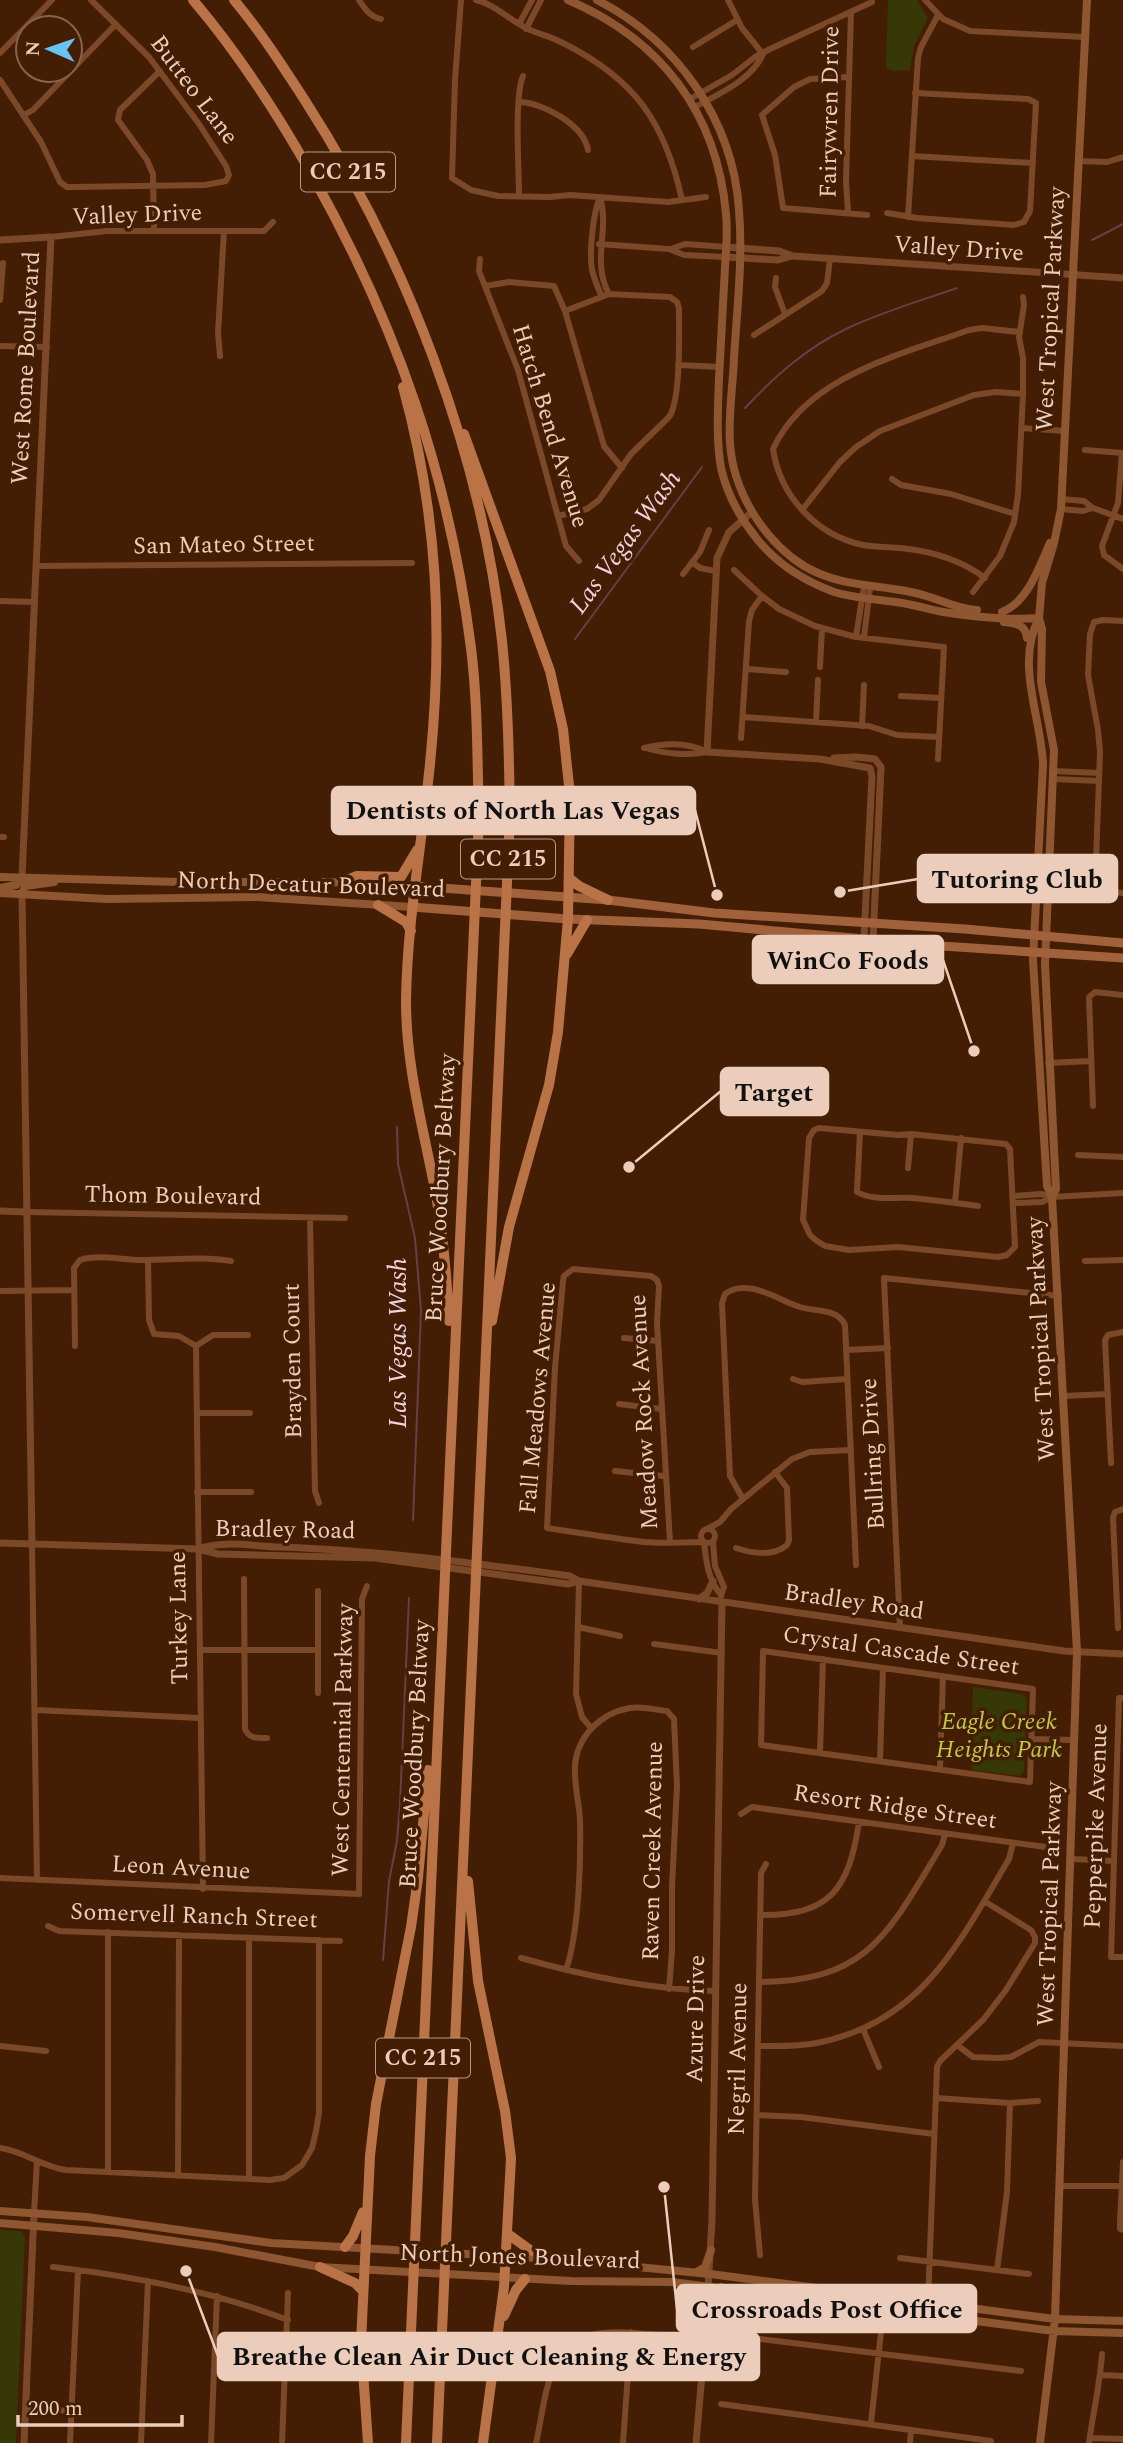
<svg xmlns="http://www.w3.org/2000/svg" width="1123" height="2443" font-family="Spectral,serif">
	<rect width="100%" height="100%" fill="#431e04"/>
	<path fill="#363805" d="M888,0H917L928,18L914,46L910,70L894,71L886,68Z
		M973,1687L1022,1694L1027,1698L1024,1771L1020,1776L971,1770Z
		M0,2230L21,2231L25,2237L16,2443H0Z"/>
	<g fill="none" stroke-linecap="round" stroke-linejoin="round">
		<path stroke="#634148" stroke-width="2" d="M1092,240L1123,224
			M745,408C774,377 806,348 846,329C881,312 920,301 957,288
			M575,639L702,467
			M397,1127L398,1164L415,1238L421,1310L413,1520
			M383,1960L389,1881L397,1841L400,1804L409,1598"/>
		<path stroke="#7c4928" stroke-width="6" d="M359,0C365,9 370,17 381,19
			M461,0L455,80L452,178L471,190L498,196L550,197L570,195L668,202L706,197
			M476,0C495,4 510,21 528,29C539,34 552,37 563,43C635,79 665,122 682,200
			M728,0L742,28L763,54
			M925,0L943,19L970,31L1085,37
			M519,24L532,0
			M526,29L541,0
			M693,47L737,20
			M0,53L52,0
			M849,77L810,79L794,87L762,115L775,155L783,208L867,215
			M0,80L41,142L60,182L67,187H73L205,185L226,181L229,175L226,166L199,124L149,57L91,0
			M690,99L732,75L755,57L770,49L872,2
			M519,102C542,102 584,125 588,150
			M695,107C718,94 752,80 763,54
			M24,115L33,110L115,25
			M912,156L1033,163
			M1078,161L1107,162L1123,157
			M519,196C519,169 514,97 523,76
			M848,213L846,181L851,12
			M887,213L917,218L1014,225L1024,222L1030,211L1036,103L1028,99L915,93
			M908,217L918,58L921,47L938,15
			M154,230L153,174L147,160L118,120L120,110L160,71
			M51,237L107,231H264L273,222
			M599,244L669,249L684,255L726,257
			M671,249L685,244L726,247
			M480,259L479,271L518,370L566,546L579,561
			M776,278L775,287L785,314
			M485,286L509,282L554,286L565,311L604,446L622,468
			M602,297C598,288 594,279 592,270C589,252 593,213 600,197C610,230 591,261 609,294
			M0,300L3,263
			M754,335L822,291L827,283L830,259
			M0,346L47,347
			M220,356L218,333L224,231
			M678,365L720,367
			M1021,428L1065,431
			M1085,450L1123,453
			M1122,453L1118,503L1102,546L1104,555L1123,569
			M892,479L901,485L951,494L1015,514
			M1061,499L1084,501L1093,508L1123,519
			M1061,509L1083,511L1093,508
			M802,510L840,462L856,447L880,431L974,395L996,392L1023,394
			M558,516L587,509L599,500L631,454L669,417C681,401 679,332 679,308L677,302L670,297L609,294L565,311
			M692,562L700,568L715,571
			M36,566L412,563
			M734,570L762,596L779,609L815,626L856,637L944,647L938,759
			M683,574L700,552L709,530
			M985,578C960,559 931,551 900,548C888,547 875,547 863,545C816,535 780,496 773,449C807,376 900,355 969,330L982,328L1019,332
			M973,592L1000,556L1014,522L1018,495L1023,394V358L1019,337L1024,305L1023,297
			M0,601L34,602
			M1123,621L1103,620L1094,622L1090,634L1088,675L1098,730L1100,752L1095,888L1099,891L1123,893
			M856,637L864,586
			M864,638L870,588
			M820,667L822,629
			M746,669L786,672
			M901,696L941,698
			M743,717L869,726L897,735L938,737
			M816,722L818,680
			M862,726L864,685
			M741,738L749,621L752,610L762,596
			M644,748C664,743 688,742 707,752
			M646,748C665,754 688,756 707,752
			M1054,771L1099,773
			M1053,779L1099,781
			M0,837H4
			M1048,1063L1091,1061
			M1093,1106L1089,997L1095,992L1123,995
			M819,1128L898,1135L911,1134L1006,1144L1010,1149L1015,1247L1007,1255L998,1257L898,1247L849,1250L825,1246L817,1241L810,1235L803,1220L809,1138L814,1130Z
			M860,1132L857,1192C873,1201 894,1197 912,1198C934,1200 956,1203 978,1206
			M1078,1155L1123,1157
			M908,1168L911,1134
			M1013,1196L1042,1194L1052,1197L1123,1193
			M955,1203L961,1138
			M1013,1203L1042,1202L1052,1197
			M26,1212L345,1218
			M310,1218L315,1491L319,1503
			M148,1260L149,1320L154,1334L179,1336L196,1346L213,1335H248
			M1085,1261L1123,1260
			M0,1291L74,1290
			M624,1338L658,1341
			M75,1346L74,1268L80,1260C99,1254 122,1260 142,1260C172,1260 201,1256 231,1261
			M196,1346L203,1889
			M846,1350L888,1348
			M793,1379L802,1382L847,1379
			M1064,1396L1108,1394
			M619,1404L661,1409
			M198,1413H250
			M1111,1463L1105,1340L1108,1335L1123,1332
			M615,1471L664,1476
			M197,1492H251
			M743,1499L730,1476L722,1303L725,1294C747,1277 778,1300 800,1307C816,1312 837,1308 845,1325L856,1565
			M707,1529L720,1522L731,1509L792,1459L810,1452L851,1450
			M701 1536a7 7 0 1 1 14 0a7 7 0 1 1-14 0Z
			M713,1541L715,1566L724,1587L721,1596
			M670,1542L657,1323L659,1286L657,1280L651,1276L573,1269L564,1276L563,1281L555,1368L547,1528C579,1533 612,1538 644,1542C664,1544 685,1542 704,1542C706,1561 708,1580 721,1595
			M32,1544L37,1880
			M736,1548C751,1553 773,1557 787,1545L789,1540L787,1488L775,1472
			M244,1579L245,1729C249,1739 257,1738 267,1738
			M579,1581L576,1694L582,1717L591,1728
			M578,1627L620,1636
			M900,1628L884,1278L1059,1296
			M1118,1628L1113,1518L1115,1512L1123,1509
			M654,1644L722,1653
			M200,1650H318
			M763,1651L1033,1689L1030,1782L761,1745Z
			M318,1693V1591
			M1123,1698H1119L1111,1957H1123
			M36,1710L199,1718
			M1031,1739L1074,1740
			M820,1753L823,1659
			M880,1761L883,1668
			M940,1769L943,1676
			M741,1814L752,1807L1046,1847
			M1071,1859L1114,1861
			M0,1878L359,1894L362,1599L367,1586
			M760,1915C831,1916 849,1888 859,1822
			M48,1926L59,1931L340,1941
			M249,1938V2179
			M521,1958C586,1976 647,1989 715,1991
			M566,1970C579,1931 581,1862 580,1820C579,1802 574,1784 575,1766C577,1736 601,1713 630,1708C642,1706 655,1710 667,1711L674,1719L677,1786L672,1886V1951L669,1989
			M759,1982C870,1982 890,1930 942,1845L945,1834
			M863,2029L879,2067
			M957,2045L973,2057L999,2058L1011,2057L1039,2042L1123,2046
			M0,2046L46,2051
			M758,2046C777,2046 797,2047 817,2043C922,2022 959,1943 1009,1859L1013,1843
			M936,2098L1010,2103L1038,2101
			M757,2115L801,2117L934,2134
			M0,2148C24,2151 42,2167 66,2170L270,2180L284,2178L302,2165L312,2148L316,2131L319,2113V1940
			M1123,2162L1120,2221V2229L1123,2230
			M108,2172V1932
			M178,2176L179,1935
			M1060,2186H1121
			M34,2213L37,2161
			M760,2255L755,2199L761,1873L766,1864
			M900,2258L1029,2274
			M53,2267C134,2276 212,2291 288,2320
			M997,2270L1007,2192L1010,2103
			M928,2302L937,2067L940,2061L983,2020L1006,1990L1035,1943V1937L1031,1930L984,1901
			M728,2335L1021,2371
			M1101,2375L1123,2376
			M721,2404L991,2441V2443
			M25,2408L71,2411
			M871,2423L885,2296
			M1090,2438L1123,2439
			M70,2443L78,2270
			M141,2443L148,2281
			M211,2443L217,2296
			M282,2443L288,2293
			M536,2443C542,2418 544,2387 556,2364C574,2328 611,2331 646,2334C666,2335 685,2337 705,2339
			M623,2443L631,2332
			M910,2443L911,2430
			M1089,2443C1093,2413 1100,2384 1102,2354"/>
		<path stroke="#7c4928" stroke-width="7" d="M0,240L51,237L22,877
			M726,247L779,251L793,256L1123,278
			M726,257L778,260L792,256
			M752,512L729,532L717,558L707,752L820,759L870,768L872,776L864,938
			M834,758L856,757L875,759L881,767L873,940
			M22,894L32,1544
			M0,1211L26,1212
			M0,1543L198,1549L218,1554L375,1558L568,1584L579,1581
			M198,1549C222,1540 252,1546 278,1547C376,1550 473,1563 570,1576L579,1581L1064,1651L1123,1654
			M699,1599L707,1593L713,1581
			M24,2443L34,2213
			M696,2443L705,2339L712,2220L722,1602"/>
		<path stroke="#8e5631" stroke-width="8" d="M568,0C660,39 717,112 726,214C728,231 726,249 725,267C723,304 721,341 719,378C718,407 716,439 721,468C727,494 740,518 757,539C777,564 804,581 834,592C857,599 879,599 902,603C916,605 930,610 943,612C974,617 1008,620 1039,618
			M597,0C677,41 733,120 739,210C743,259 737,309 734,358C733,386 728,415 730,443C733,491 763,540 804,566C840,587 873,584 911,592C934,596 955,609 977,610
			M1002,612C1028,602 1039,567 1050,543
			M1039,618C1015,664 1041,716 1043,764L1033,960L1047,1186L1052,1197L1077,1652L1055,2319L1040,2443
			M1004,622C1016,623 1026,625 1027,638
			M0,877L178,882H328L414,886
			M0,888L16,885L22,877
			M0,893L107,899L257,897L412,907
			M22,894L25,886L54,882
			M1052,1197L1056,1189L1045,964L1054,750L1041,682L1042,629L1039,618L1042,583L1054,543L1061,509L1087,0
			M0,2211L87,2217L271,2243L554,2259L710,2274L1055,2319L1123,2321
			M0,2223L118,2233L215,2247L320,2267L571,2281L672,2282L1054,2331L1123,2333
			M697,2272L705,2267L711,2250
			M707,2311L714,2295L721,2287"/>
		<path stroke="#a1623b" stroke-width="9" d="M414,886L608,900L714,913L965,929L1123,943
			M412,907L568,919L699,924L942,946L1123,958"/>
		<path stroke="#b97347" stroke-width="10" d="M193,0C239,54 277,113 312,175C397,326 449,475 471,648C478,704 477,761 479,817L406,2443
			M234,0C260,31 282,65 304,99C406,257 482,454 502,641C508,699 509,758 510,816L437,2443
			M403,387C438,514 443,634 430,764C422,843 407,922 406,1001C406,1068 424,1130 436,1195C443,1236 447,1279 449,1321
			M464,434L550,671L563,729L570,795L568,919L558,1032L549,1085L509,1227L492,1321
			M569,878L579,886L608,900
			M342,882L357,876L401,877L417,850
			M378,905L406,922L411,931
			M567,954L587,920
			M468,1881L478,1981L505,2111L511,2158L504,2287L483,2443
			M508,2234L530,2250L554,2259
			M345,2247L353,2236L363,2212
			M320,2267L355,2283L363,2291
			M504,2316L516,2290L525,2279
			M368,2443L361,2342L370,2156L376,2104L411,1927L418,1878L428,1770"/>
	</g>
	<g text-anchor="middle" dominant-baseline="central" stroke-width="7" stroke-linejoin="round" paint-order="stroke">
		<g fill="#431e04" stroke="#b99885" stroke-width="2">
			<rect x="301" y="152.5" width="94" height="39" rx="5"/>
			<rect x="461" y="839.5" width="94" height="39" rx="5"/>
			<rect x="376" y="2038.5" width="94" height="39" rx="5"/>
		</g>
		<g font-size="23" font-weight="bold" fill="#eccdbc">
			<text x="348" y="172">CC 215</text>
			<text x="508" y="859">CC 215</text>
			<text x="423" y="2058">CC 215</text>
		</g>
		<g font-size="24" fill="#eccdbc" stroke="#431e04">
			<text transform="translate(194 90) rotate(53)">Butteo Lane</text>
			<text transform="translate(830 112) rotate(-89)">Fairywren Drive</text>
			<text transform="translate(137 215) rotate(-2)">Valley Drive</text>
			<text transform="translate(959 249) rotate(4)">Valley Drive</text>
			<text transform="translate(1051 309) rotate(-87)">West Tropical Parkway</text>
			<text transform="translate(26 368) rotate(-87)">West Rome Boulevard</text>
			<text transform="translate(550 426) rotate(73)">Hatch Bend Avenue</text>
			<text transform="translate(224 545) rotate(-1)">San Mateo Street</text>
			<text transform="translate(311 885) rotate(2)">North Decatur Boulevard</text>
			<text transform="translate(441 1188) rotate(-87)">Bruce Woodbury Beltway</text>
			<text transform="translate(173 1196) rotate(1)">Thom Boulevard</text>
			<text transform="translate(1041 1339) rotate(-93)">West Tropical Parkway</text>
			<text transform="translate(293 1361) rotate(-91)">Brayden Court</text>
			<text transform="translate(538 1398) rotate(-85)">Fall Meadows Avenue</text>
			<text transform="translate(644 1412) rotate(-93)">Meadow Rock Avenue</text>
			<text transform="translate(873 1454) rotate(-93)">Bullring Drive</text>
			<text transform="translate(285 1530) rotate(1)">Bradley Road</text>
			<text transform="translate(854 1602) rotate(8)">Bradley Road</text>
			<text transform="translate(179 1618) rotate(-91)">Turkey Lane</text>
			<text transform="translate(901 1651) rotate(8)">Crystal Cascade Street</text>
			<text transform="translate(343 1740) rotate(-89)">West Centennial Parkway</text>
			<text transform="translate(415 1754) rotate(-87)">Bruce Woodbury Beltway</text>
			<text transform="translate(895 1807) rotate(8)">Resort Ridge Street</text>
			<text transform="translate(1096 1826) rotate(-88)">Pepperpike Avenue</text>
			<text transform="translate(653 1851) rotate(-89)">Raven Creek Avenue</text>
			<text transform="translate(181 1868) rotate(3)">Leon Avenue</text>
			<text transform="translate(1050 1904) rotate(-88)">West Tropical Parkway</text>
			<text transform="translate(194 1916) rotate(2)">Somervell Ranch Street</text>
			<text transform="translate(696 2019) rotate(-89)">Azure Drive</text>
			<text transform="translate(738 2059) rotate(-89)">Negril Avenue</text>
			<text transform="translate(520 2257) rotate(2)">North Jones Boulevard</text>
		</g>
		<g font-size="24" font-style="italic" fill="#c3c845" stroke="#431e04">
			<text x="999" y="1722">Eagle Creek<tspan x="999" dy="28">Heights Park</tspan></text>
		</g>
		<g font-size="26" font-style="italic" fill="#f1d2de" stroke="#431e04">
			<text transform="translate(625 542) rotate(-54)">Las Vegas Wash</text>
			<text transform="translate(398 1343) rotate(-90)">Las Vegas Wash</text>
		</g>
	</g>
	<path fill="none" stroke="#eccdbc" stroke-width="2.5" d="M717 895L695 810M840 892L918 879M974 1051L943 960M629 1167L721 1091M664 2187L677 2309M186 2271L218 2356"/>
	<g fill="#eccdbc" stroke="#431e04" stroke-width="2.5">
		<circle cx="717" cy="895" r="7"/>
		<circle cx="840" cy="892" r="7"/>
		<circle cx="974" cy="1051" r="7"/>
		<circle cx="629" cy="1167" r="7"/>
		<circle cx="664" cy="2187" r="7"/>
		<circle cx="186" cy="2271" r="7"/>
	</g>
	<g fill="#eccdbc" stroke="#eccdbc" stroke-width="2.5">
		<rect x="332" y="787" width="363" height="47" rx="7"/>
		<rect x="918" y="855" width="199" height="47" rx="7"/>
		<rect x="753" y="936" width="190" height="47" rx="7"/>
		<rect x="721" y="1068" width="107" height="47" rx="7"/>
		<rect x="677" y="2285" width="299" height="47" rx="7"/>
		<rect x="218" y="2333" width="541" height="47" rx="7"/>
	</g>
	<g font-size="26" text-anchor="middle" font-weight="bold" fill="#111">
		<text x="513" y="819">Dentists of North Las Vegas</text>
		<text x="1017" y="888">Tutoring Club</text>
		<text x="848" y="969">WinCo Foods</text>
		<text x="774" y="1101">Target</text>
		<text x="827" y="2318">Crossroads Post Office</text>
		<text x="489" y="2365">Breathe Clean Air Duct Cleaning &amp; Energy</text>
	</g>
	<g transform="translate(49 49) rotate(272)"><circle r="33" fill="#431e04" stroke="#87644e" stroke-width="2"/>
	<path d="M0-5L12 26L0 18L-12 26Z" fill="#68c4f0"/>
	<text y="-10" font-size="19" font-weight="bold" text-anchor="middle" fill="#eccdbc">N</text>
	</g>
	<path d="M18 2415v10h164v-10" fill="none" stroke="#eccdbc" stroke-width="3.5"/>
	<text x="28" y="2415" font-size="21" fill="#eccdbc" stroke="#431e04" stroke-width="5" paint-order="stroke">200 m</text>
</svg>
